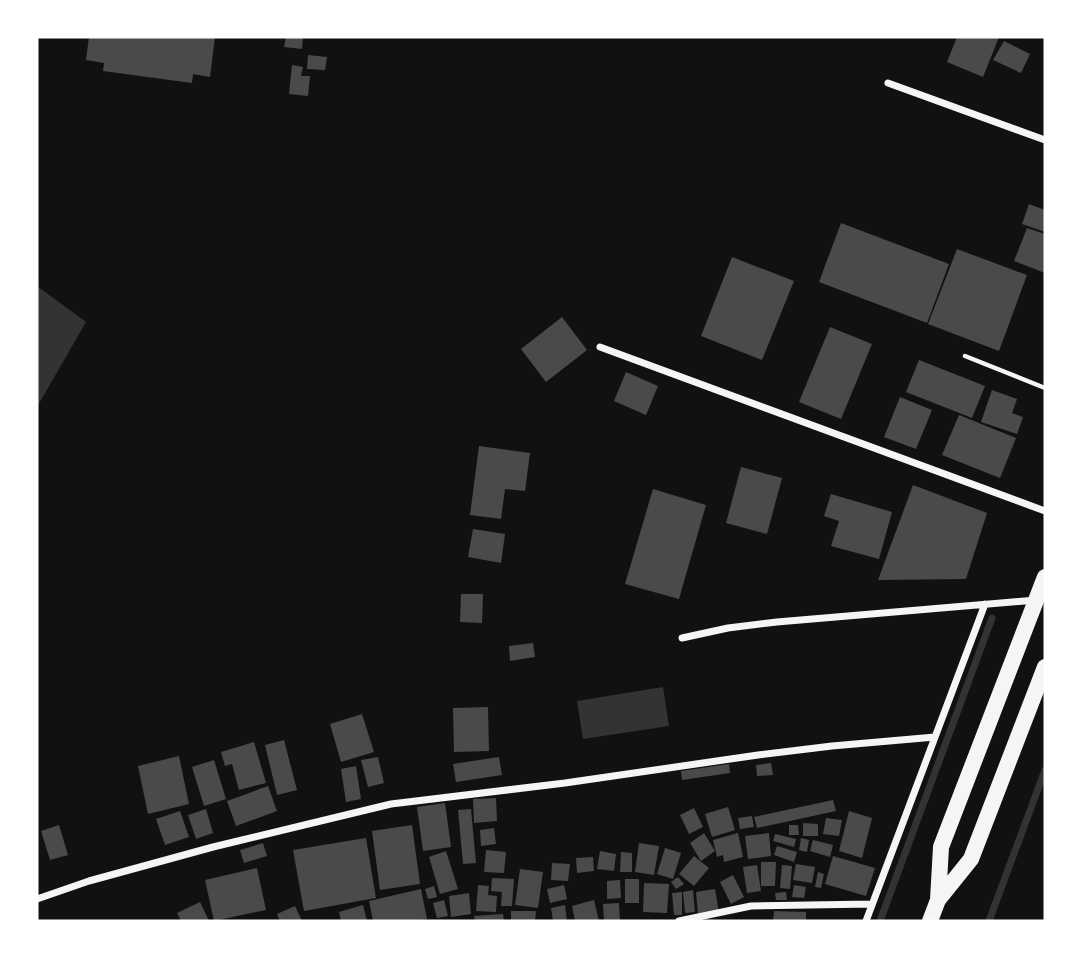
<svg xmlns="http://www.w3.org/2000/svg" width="1082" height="958" font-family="Inter,sans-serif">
	<rect width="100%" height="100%" fill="#111"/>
	<path fill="#333" d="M37,286L86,322L37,407Z
		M663,687L669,726L583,739L577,701Z"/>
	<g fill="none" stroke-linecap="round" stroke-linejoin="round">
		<path stroke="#333" stroke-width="7" d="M880,921L992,618
			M989,921L1045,770"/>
	</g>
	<path fill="#4a4a4a" d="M89,37H215L210,77L193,74L192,83L103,71L104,63L86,60Z
		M286,37H303L302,49L284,47Z
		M957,37H999L983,77L947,62Z
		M1004,41L1030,54L1021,73L993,60Z
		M308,55L327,57L325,70L307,69Z
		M292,65L303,67L301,76H310L308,96L289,94Z
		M1029,204L1045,210V232L1022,224Z
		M841,223L949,264L927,323L819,282Z
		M1027,228L1045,234V273L1014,261Z
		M957,249L1027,275L999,351L928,324Z
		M732,257L794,281L762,360L701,336Z
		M562,317L587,350L546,382L521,349Z
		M830,327L872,344L841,419L799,402Z
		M919,360L985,386L972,418L906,392Z
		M626,372L658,386L646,415L614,401Z
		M992,390L1017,399L1012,413L1023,417L1017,434L981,422Z
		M900,397L932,410L916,449L884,437Z
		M959,415L1016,438L1000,478L942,455Z
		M479,446L530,453L525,491L505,489L501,519L470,515Z
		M741,467L782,478L767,534L726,523Z
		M913,485L987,513L966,579L878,580Z
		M653,489L706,505L679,599L625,584Z
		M831,494L892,512L879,559L831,546L839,521L824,516Z
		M473,529L505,534L501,563L468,557Z
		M461,594H483L482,623L460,622Z
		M533,643L535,657L510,661L509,646Z
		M488,707L489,751L454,752L453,708Z
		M362,714L374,752L341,762L330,724Z
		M284,740L297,790L277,795L265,745Z
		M254,742L266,783L239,790L232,764L225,766L221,752Z
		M179,756L189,804L148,814L138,766Z
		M378,757L384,783L368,787L361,760Z
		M499,757L502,775L456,782L453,764Z
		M214,760L226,799L204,806L192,767Z
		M771,763L773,775L757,776L756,765Z
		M729,764L730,773L682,780L681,771Z
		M356,766L361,799L346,802L341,769Z
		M268,786L277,811L236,826L227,801Z
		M496,798L497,821L474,823L473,799Z
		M833,800L836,811L757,828L754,817Z
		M445,803L451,847L423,851L417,807Z
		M728,807L735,830L712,837L705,814Z
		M694,808L703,827L689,834L680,815Z
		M206,809L213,833L196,839L188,815Z
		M471,809L476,863L463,864L458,810Z
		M180,811L189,837L165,845L156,819Z
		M849,811L872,818L862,858L839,851Z
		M752,816L754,827L740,829L738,818Z
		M826,818L842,820L839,836L823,834Z
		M803,823L818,824V836H803Z
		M59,825L68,855L50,860L41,831Z
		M412,825L420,884L380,890L372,831Z
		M789,825H798L799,835H789Z
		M494,828L496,844L481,846L480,830Z
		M704,833L715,851L701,861L690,843Z
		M738,833L743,857L724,862L723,855L717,857L713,840Z
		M769,833L771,856L748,859L745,836Z
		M775,834L796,839L794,847L773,841Z
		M366,838L376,898L304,911L293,850Z
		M801,838L809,840L807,852L799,850Z
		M813,840L833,845L830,857L810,851Z
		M263,843L267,856L244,863L240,850Z
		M639,843L659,846L654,875L635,872Z
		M777,846L797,852L794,862L774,855Z
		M665,848L681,853L673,879L657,874Z
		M486,850L506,852L504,873L484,872Z
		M446,851L458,889L440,894L429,857Z
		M600,851L616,854L614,871L597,869Z
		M621,852L632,853V872H620Z
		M694,856L709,868L694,886L679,874Z
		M833,856L875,868L866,896L825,884Z
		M593,857L594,871L577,873L576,858Z
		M761,862H776L775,886H761Z
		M552,863L570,864L568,881L551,880Z
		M796,864L815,867L812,883L793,880Z
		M757,865L761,891L747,893L743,867Z
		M782,865L792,866L790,889L780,888Z
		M257,868L266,910L214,921L205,880Z
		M520,869L543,872L538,908L515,905Z
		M818,872L824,874L821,888L815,887Z
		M733,875L744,897L731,904L720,882Z
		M678,877L684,884L676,889L671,882Z
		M492,878L514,879L512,906H501L502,892L491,891Z
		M625,879H639V903H625Z
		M620,880L621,898L607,899V881Z
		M644,883L669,884L667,913L643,912Z
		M478,885L489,886L488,895L497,896L496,912L476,911Z
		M564,885L567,899L550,903L547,889Z
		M794,885L806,887L804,898L792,897Z
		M434,886L437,897L428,899L425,889Z
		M421,889L427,919L416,921H373L369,901Z
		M715,889L719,913L698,914L696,892Z
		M693,890L695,912L685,913L683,892Z
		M682,892V915H674L672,893Z
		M786,892L787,900H776L775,893Z
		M469,893L471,914L451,917L449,896Z
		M444,900L448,916L437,918L433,903Z
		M594,900L599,921H575L572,906Z
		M200,902L209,921H181L177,913Z
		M619,903L620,921H604L603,904Z
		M363,905L367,921H341L339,912Z
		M565,905L567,921H553L551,908Z
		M295,906L302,921H280L277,914Z
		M511,911H536L535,921H511Z
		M774,911L806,912V921H773Z
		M503,914L504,921H475L474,916Z"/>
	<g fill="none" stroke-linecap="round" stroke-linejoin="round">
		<path stroke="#f5f5f5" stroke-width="4.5" d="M965,356L1045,388"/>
		<path stroke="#f5f5f5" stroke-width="7" d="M888,83L1045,140
			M600,347L1045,511
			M682,638L728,628L777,622L1036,600
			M37,899L89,881L213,847L391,804L565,783L758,755L832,746L935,737
			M679,921L751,906L872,904
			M866,921L985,604"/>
		<path stroke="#f5f5f5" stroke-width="16" d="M938,900L971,859L1045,667
			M930,921L938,900L941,847L1045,577"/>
	</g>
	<rect width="1082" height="958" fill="none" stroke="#ffffff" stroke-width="77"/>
</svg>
